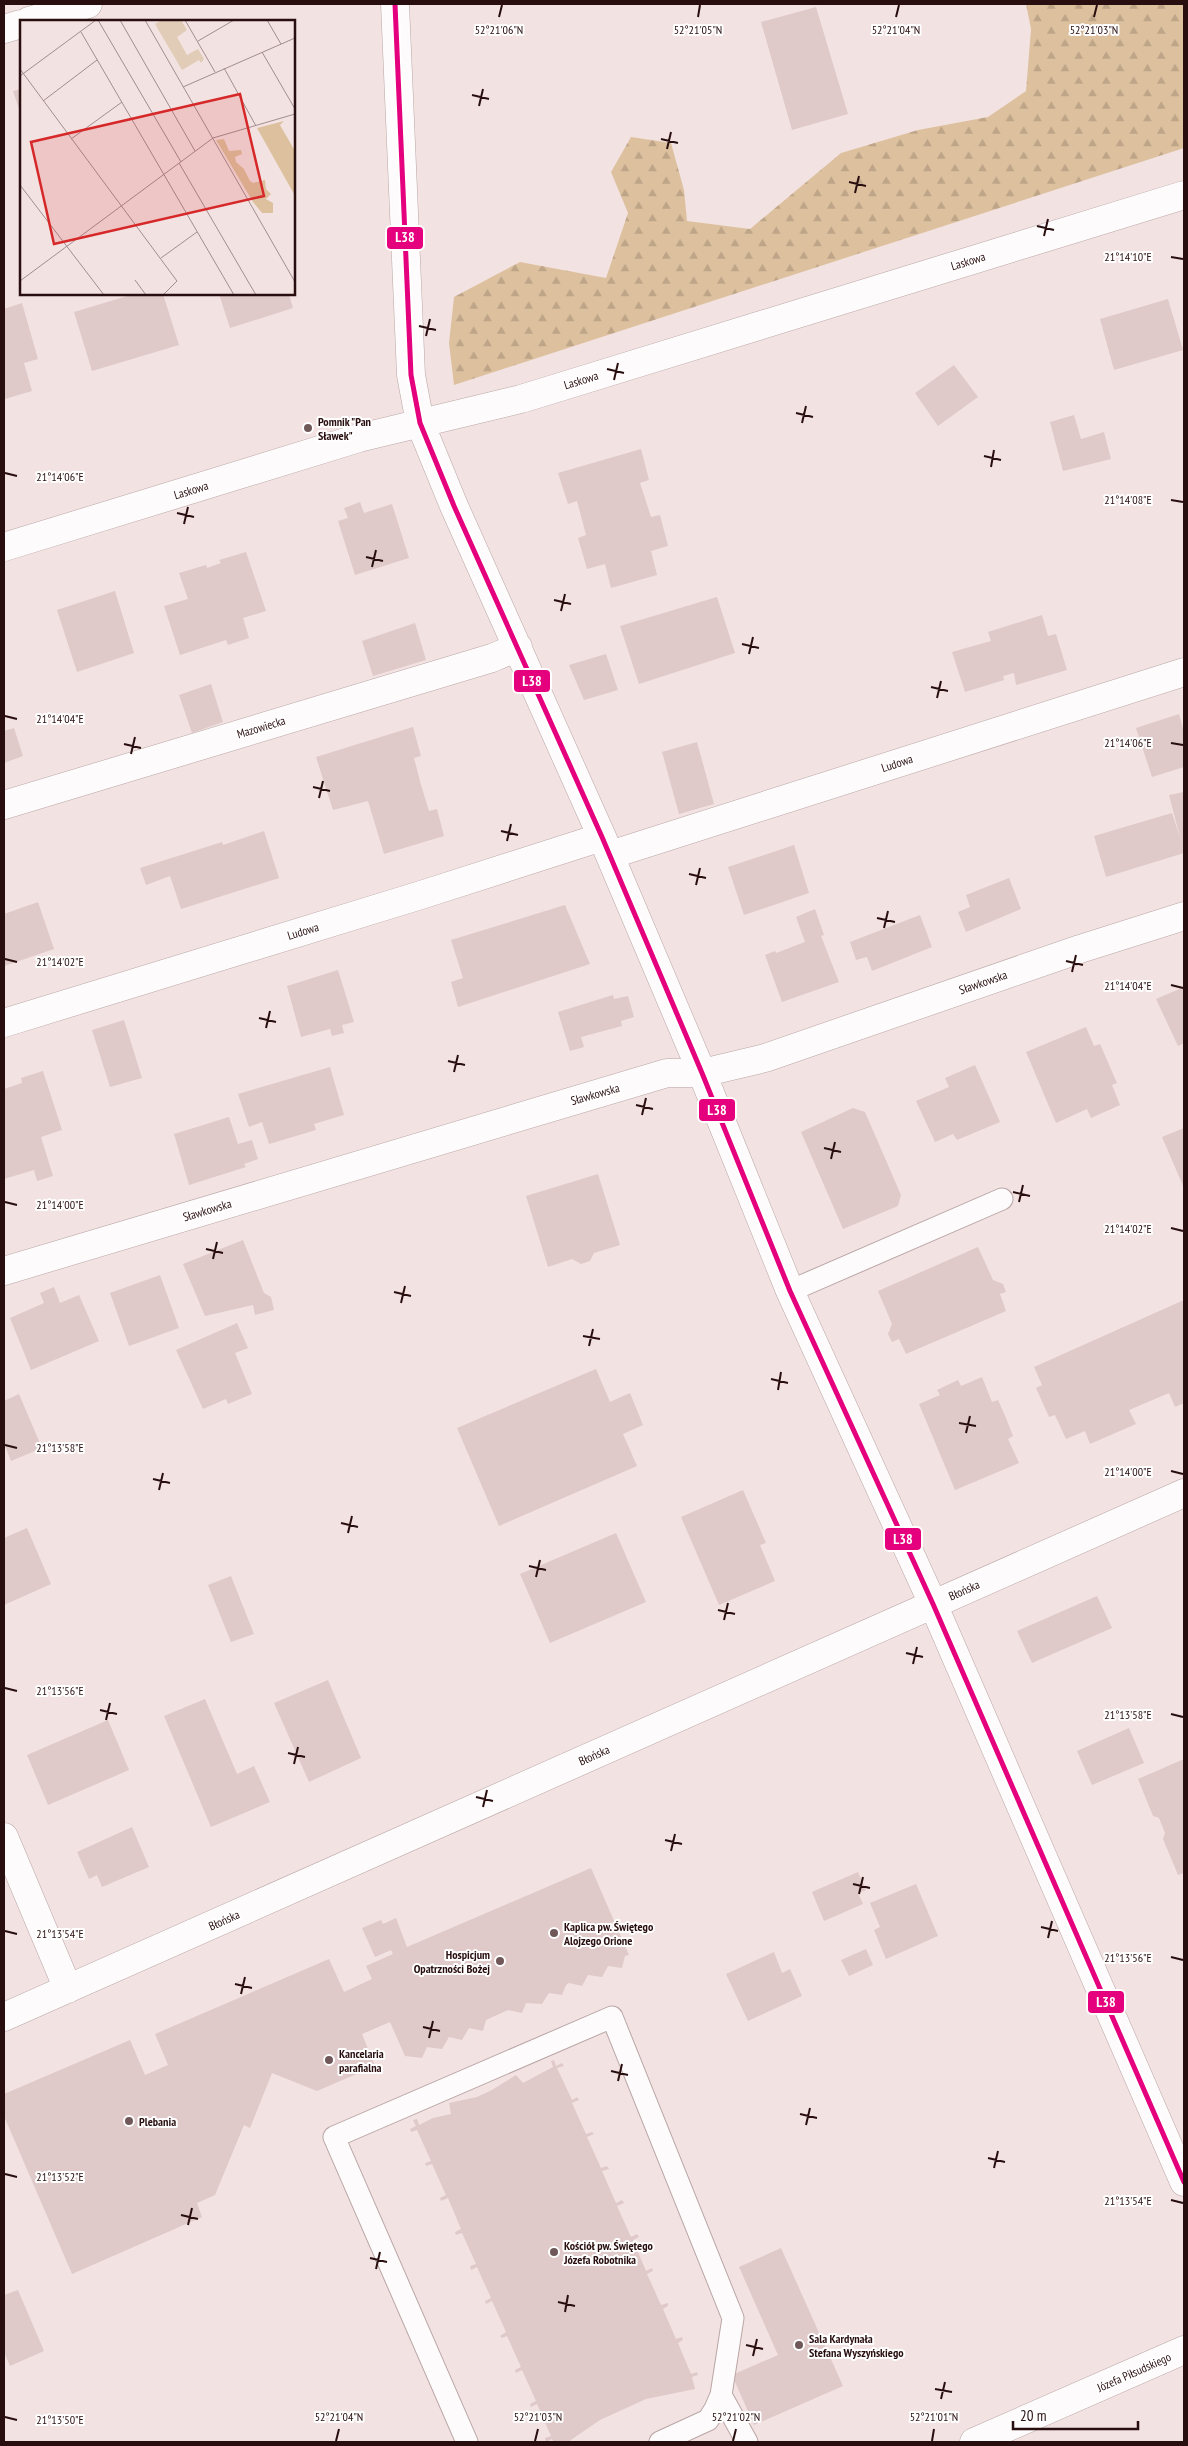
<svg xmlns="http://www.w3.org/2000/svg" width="1188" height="2446" font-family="'PT Sans Narrow',sans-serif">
	<defs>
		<pattern id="forest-firs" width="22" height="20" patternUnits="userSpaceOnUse" patternTransform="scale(1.25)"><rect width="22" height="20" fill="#ddc19f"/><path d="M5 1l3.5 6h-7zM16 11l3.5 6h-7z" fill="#bea588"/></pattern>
	</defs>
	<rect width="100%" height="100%" fill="#f3e2e2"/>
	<path fill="url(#forest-firs)" d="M1026,4H1184V148L454,385L449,343L454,297L520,262L606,278L628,213L611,172L631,137L671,143L684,190L687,221L750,229L841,153L918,130L988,117L1026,91L1031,29Z"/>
	<path fill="#dfc9c9" d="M816,7L848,114L792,130L761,22Z
		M21,89V115L13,91Z
		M134,294H163L179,345L92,371L74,312Z
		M219,294H289L293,308L230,328Z
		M1168,299L1183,350L1114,370L1100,319Z
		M22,303L38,359L24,363L32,391L5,399L4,309Z
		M954,365L978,397L938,426L915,393Z
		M1074,415L1081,439L1104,432L1111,459L1063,471L1050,422Z
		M641,449L649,480L640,483L651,517L660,515L668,546L651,551L657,575L611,588L605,564L587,569L578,538L586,535L577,501L568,504L558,473Z
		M360,502L364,513L392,504L409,558L355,575L338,521L348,518L344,508Z
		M246,552L266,611L243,618L249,638L228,645L226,640L180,655L164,606L188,599L179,573L206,565L207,568L221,563L219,560Z
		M115,591L134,653L77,672L57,610Z
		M717,597L735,653L639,684L620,626Z
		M1042,615L1048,636L1056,634L1067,670L1016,685L1014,673L1003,676L1004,680L965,692L952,652L991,641L988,632Z
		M415,623L426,660L373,676L362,641Z
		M606,654L618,690L584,700L569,665Z
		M211,684L223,722L192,733L179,695Z
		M1179,714L1184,732V767L1152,777L1136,728Z
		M413,727L421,756L414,758L421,785L429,811L437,809L444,836L384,854L368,801L333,810L316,757Z
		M14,728L23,756L4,763V731Z
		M697,742L714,804L679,814L662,752Z
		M1184,792V853L1106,877L1094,836L1172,813L1181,841L1169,795Z
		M264,831L279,878L181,909L170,876L146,885L140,868L222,842L223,845Z
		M794,845L809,893L744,915L728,867Z
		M1009,878L1021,909L966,932L958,912L970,907L966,895Z
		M38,902L54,949L4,966V914Z
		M565,905L590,964L458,1007L451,982L463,978L451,940Z
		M815,909L824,935L821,936L839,982L782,1002L765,955L775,951L776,953L805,942L796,917Z
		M920,915L932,947L872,971L867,957L856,960L850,942Z
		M338,970L354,1022L342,1025L344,1033L332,1036L330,1029L301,1037L287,986Z
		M1184,987V1043L1178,1046L1156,999Z
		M613,995L614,999L628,996L634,1017L621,1021L622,1026L581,1037L584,1047L570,1051L558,1012Z
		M124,1020L142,1078L110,1087L92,1030Z
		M1086,1027L1094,1046L1100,1044L1117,1083L1112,1085L1120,1105L1091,1118L1087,1109L1056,1123L1026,1052Z
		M975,1065L1000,1122L957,1140L953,1134L935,1142L916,1101L949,1087L945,1078Z
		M330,1067L344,1115L314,1124L316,1130L269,1144L262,1122L249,1127L238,1094Z
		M43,1071L62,1130L41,1137L53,1176L37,1181L34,1170L4,1179V1089L22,1083L21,1078Z
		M853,1108L865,1112L901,1195L898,1206L843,1229L801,1132Z
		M229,1117L238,1144L252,1140L258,1159L244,1164L246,1167L189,1185L174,1134Z
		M1184,1128V1188L1162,1137Z
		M598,1174L620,1245L594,1253L590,1261L581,1264L572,1259L548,1267L526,1196Z
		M243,1240L264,1293L271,1297L274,1310L255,1315L253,1305L205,1316L183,1264Z
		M978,1247L993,1280L1003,1284L1006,1292L1000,1294L1006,1311L906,1354L899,1339L892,1342L888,1334L892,1324L878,1291Z
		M160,1275L179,1328L129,1346L110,1293Z
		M54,1287L60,1303L79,1295L99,1341L31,1370L10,1318L44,1303L40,1293Z
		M1184,1300V1403L1175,1407L1169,1393L1129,1410L1136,1424L1090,1444L1085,1431L1066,1439L1055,1415L1049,1417L1036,1388L1042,1385L1034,1367Z
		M237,1323L248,1348L235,1353L252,1394L228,1404L226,1399L203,1409L176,1350Z
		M596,1369L610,1402L630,1393L643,1425L623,1434L637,1466L499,1526L457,1428Z
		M982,1377L992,1402L998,1400L1006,1418L1013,1436L1008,1439L1019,1463L955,1490L919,1404L940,1395L937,1390L958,1380L961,1386Z
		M19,1394L42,1448L11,1461L4,1443V1401Z
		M743,1490L766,1543L760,1545L775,1581L719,1605L681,1517Z
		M27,1528L51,1584L4,1605V1538Z
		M616,1533L646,1602L550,1643L520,1574Z
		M231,1576L254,1634L231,1642L208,1585Z
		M1097,1596L1112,1628L1032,1663L1017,1631Z
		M328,1680L361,1758L309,1782L274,1703Z
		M205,1699L237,1774L254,1766L270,1802L211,1827L164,1716Z
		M108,1720L129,1770L48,1805L27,1755Z
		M1129,1728L1144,1763L1092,1785L1077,1751Z
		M1184,1759V1873L1178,1875L1163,1839L1165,1833L1159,1818L1153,1816L1138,1779Z
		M132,1827L149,1867L102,1887L97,1875L89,1879L77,1852Z
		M591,1868L629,1955L625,1956L622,1968L608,1966L602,1977L588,1975L582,1986L569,1983L566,1985L562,1995L549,1993L542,2004L526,2003L522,2013L508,2010L486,2020L483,2031L469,2028L462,2040L449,2037L442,2049L427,2047L422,2058L405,2056L390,2022L362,2034L375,2066L317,2091L272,2073L250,2128L244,2125L215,2195L197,2203L202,2217L72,2274L4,2116V2094L130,2040L145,2075L168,2065L155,2034L329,1959L344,1992L372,1979L366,1966L393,1954L391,1950L375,1957L362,1928L381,1920L383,1924L396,1918L407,1947Z
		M858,1872L866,1890L858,1893L863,1904L824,1921L812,1892Z
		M916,1884L938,1936L886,1959L874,1930L880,1927L870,1903Z
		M866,1949L873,1965L849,1976L841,1960Z
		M774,1952L782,1973L790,1969L802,1996L748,2021L726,1974Z
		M554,2060L556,2066L562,2063L564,2066L557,2068L572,2100L577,2097L579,2100L572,2103L586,2134L592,2132L594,2134L587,2137L601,2168L607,2166L609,2169L602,2171L616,2203L622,2200L624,2203L617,2206L631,2237L637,2234L639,2237L633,2240L646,2271L652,2268L653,2271L647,2274L661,2305L668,2303V2306L663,2309L676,2339L682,2337L683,2340L678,2343L691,2374L697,2372L698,2375L692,2377L695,2389L646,2399L600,2420L568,2442H554L552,2439L546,2442L545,2438L551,2436L537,2404L531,2407L530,2404L536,2401L522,2370L516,2373L515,2370L521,2367L507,2336L502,2338L500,2336L506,2332L492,2301L486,2304L485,2301L491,2298L477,2267L471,2270L470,2266L476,2264L462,2233L456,2235L455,2232L461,2229L448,2198L441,2201L440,2198L446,2195L432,2164L426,2166L425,2163L431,2161L417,2130L411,2132L410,2129L416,2126L413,2120L417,2119L419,2125L433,2118L451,2114L449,2103L477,2097L492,2090L516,2075L523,2083L553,2067L551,2061Z
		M781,2248L843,2386L754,2425L732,2375L778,2355L739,2267Z
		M18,2290L44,2351L10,2366L4,2352V2295Z"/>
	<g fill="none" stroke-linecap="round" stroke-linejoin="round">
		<defs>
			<path id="service" d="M790,1291L1002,1199
				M721,2395L747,2442
				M467,2442L334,2137L612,2017L733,2318L721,2395L715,2409L708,2420L660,2442"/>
			<path id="minor" d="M395,4L411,375L420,423L454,506L602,837L702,1073L790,1291L933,1604L1184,2182
				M29,21L88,4
				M4,29L21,24
				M4,547L359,438L521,399L1184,195
				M4,805L492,658L518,647
				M610,855L1184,672
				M4,1023L421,895L602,837
				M4,1271L667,1073H702L765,1058L1080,949L1184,916
				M4,1837L68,1989
				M4,2017L1184,1493"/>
			<path id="tertiary" d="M974,2442L1184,2350"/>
		</defs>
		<use href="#service" stroke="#baa6a6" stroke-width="23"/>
		<use href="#minor" stroke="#baa6a6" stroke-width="29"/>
		<use href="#tertiary" stroke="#baa6a6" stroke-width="29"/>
		<use href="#service" stroke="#fdfbfb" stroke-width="21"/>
		<use href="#minor" stroke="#fdfbfb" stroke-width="28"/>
		<use href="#tertiary" stroke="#fdfbfb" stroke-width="28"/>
		<defs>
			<path id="bus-1" d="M395,4L411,375L420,423L454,506L602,837L702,1073L790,1291L933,1604L1184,2182"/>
		</defs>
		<use href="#bus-1" stroke="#fff" stroke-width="9"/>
		<use href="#bus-1" stroke="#e5007d" stroke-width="5"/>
	</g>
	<path fill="none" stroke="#290e0f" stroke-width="2" d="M499,17L502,5M698,17L700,5M896,17L899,5M1094,17L1097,5M472,95L489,99M479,106L483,89M661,139L678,143M667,149L671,132M849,182L866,186M855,193L859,176M1037,226L1054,230M1044,236L1048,219M1171,257L1183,259M419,326L436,330M426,336L430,319M607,369L624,373M614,380L618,363M796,413L813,417M802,423L806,406M984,456L1001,460M991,467L994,450M5,473L17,476M1171,500L1183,502M177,513L194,517M184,524L188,507M366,557L383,561M372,567L376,550M554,600L571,604M561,611L565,594M742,644L759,648M749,654L753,637M931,687L948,691M937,698L941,681M5,716L17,719M1171,743L1183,745M124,744L141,748M131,754L135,737M313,787L330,791M319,798L323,781M501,831L518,835M507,841L511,824M689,874L706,878M696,885L700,868M877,918L895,922M884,928L888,911M5,959L17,962M1066,961L1083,965M1072,972L1076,955M1171,985L1183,988M259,1018L276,1022M266,1028L270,1011M448,1061L465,1065M454,1072L458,1055M636,1105L653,1109M642,1115L646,1098M824,1148L841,1152M831,1159L835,1142M1013,1192L1030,1196M5,1202L17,1205M1019,1202L1023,1185M1171,1228L1183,1231M206,1249L223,1253M213,1259L217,1242M394,1292L411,1296M401,1303L405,1286M583,1336L600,1339M589,1346L593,1329M771,1379L788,1383M778,1390L781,1372M959,1423L976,1426M966,1433L970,1416M5,1445L17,1448M1171,1471L1183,1474M153,1479L170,1483M159,1490L163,1473M341,1523L358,1527M348,1533L352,1516M529,1566L546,1570M536,1577L540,1560M718,1610L735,1614M724,1620L728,1603M906,1653L923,1657M913,1664L917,1647M5,1688L17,1691M100,1710L117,1714M1171,1714L1183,1717M106,1720L110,1703M288,1753L305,1757M294,1764L298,1747M476,1797L493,1801M483,1807L487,1790M665,1840L682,1844M671,1851L675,1834M853,1884L870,1888M859,1894L863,1877M1041,1927L1058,1931M5,1931L17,1934M1048,1938L1052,1921M1171,1957L1183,1960M235,1984L252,1988M241,1994L245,1977M423,2027L440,2031M429,2038L433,2021M611,2071L628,2075M618,2081L622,2064M800,2114L817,2118M806,2125L810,2108M988,2158L1005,2162M994,2168L998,2151M5,2174L17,2177M1171,2200L1183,2203M181,2215L198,2219M188,2225L192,2208M370,2258L387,2262M376,2269L380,2252M558,2302L575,2306M565,2312L568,2295M746,2345L763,2349M753,2356L757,2339M935,2389L952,2392M941,2399L945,2382M5,2417L17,2420M336,2441L339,2429M535,2441L538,2429M733,2441L736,2429M932,2441L934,2429"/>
	<g fill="#705859" stroke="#fff" stroke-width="2">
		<circle cx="308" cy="428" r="5"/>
		<circle cx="554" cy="1933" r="5"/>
		<circle cx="500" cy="1961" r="5"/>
		<circle cx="329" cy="2060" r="5"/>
		<circle cx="129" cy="2121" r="5"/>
		<circle cx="554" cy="2252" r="5"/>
		<circle cx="799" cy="2345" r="5"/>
	</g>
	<g text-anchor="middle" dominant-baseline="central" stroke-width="4" stroke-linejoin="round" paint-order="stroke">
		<g font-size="12" fill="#290e0f" stroke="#fff">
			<text transform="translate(968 261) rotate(-17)">Laskowa</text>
			<text transform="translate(581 380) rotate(-17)">Laskowa</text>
			<text transform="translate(191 490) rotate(-17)">Laskowa</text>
			<text transform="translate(261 727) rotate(-17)">Mazowiecka</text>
			<text transform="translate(897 763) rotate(-18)">Ludowa</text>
			<text transform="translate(303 931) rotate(-17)">Ludowa</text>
			<text transform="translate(983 982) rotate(-19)">Sławkowska</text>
			<text transform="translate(595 1094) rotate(-16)">Sławkowska</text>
			<text transform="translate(207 1210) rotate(-17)">Sławkowska</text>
			<text transform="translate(964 1590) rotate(-24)">Błońska</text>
			<text transform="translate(594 1755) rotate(-24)">Błońska</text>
			<text transform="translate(224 1920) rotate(-24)">Błońska</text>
			<text transform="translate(1134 2372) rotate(-24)">Józefa Piłsudskiego</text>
		</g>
		<g font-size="12" font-weight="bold" fill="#290e0f" stroke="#fff" text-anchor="start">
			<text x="318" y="421">Pomnik "Pan<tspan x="318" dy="14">Sławek"</tspan></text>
			<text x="564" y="1926">Kaplica pw. Świętego<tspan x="564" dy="14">Alojzego Orione</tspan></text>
			<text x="490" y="1954" text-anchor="end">Hospicjum<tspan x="490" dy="14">Opatrzności Bożej</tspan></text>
			<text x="339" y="2053">Kancelaria<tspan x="339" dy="14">parafialna</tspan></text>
			<text x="139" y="2121">Plebania</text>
			<text x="564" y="2245">Kościół pw. Świętego<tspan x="564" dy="14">Józefa Robotnika</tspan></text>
			<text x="809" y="2338">Sala Kardynała<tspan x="809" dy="14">Stefana Wyszyńskiego</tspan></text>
		</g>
	</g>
	<g transform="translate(20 20)">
		<rect width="275" height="275" fill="#f3e2e2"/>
		<path d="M142,0H161L167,10L157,17L167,35L178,29L184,39L181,43L179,40L162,50L135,4Z" fill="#e0ccb7"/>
		<path d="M264,101L260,105L275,131L274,174L237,108ZM204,119L209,131L221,130L222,134L215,137L216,142L224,149L230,161L233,163L245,160L246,169L251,174L246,179L253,183V193H242L233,182L196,120Z" fill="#ddc19f"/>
		<path fill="none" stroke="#a28d8e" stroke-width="1" d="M78,0L161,142M100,0L175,131M125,0L275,262M165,0L195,52M247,0L261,24M61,12L214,275M178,21L214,0M242,32L275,89M204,48L236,106M0,49L157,261L143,275M0,56L76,0M163,67L275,18M23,81L77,40M51,119L102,82M159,143L236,275M0,165L84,275M141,238L177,212M115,260L126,275M0,261L193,118L275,94"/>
		<path fill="#d62828" fill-opacity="0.15" stroke="#d62828" stroke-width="2.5" d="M220,74L244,176L34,224L11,122Z"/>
		<rect width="275" height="275" fill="none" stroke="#290e0f" stroke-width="2.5"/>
	</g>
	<g font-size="12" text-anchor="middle" fill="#290e0f" stroke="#fff" stroke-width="4" stroke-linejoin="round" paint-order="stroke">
		<text x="499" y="34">52°21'06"N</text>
		<text x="698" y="34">52°21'05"N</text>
		<text x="896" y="34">52°21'04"N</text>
		<text x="1094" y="34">52°21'03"N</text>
		<text x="1128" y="261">21°14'10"E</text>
		<text x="60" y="481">21°14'06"E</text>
		<text x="1128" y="504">21°14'08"E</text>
		<text x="60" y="723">21°14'04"E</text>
		<text x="1128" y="747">21°14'06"E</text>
		<text x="60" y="966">21°14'02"E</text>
		<text x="1128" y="990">21°14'04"E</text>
		<text x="60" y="1209">21°14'00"E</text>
		<text x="1128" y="1233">21°14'02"E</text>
		<text x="60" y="1452">21°13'58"E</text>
		<text x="1128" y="1476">21°14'00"E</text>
		<text x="60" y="1695">21°13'56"E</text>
		<text x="1128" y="1719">21°13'58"E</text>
		<text x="60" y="1938">21°13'54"E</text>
		<text x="1128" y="1962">21°13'56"E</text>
		<text x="60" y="2181">21°13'52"E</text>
		<text x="1128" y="2205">21°13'54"E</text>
		<text x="339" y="2421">52°21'04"N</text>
		<text x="538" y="2421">52°21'03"N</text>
		<text x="736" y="2421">52°21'02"N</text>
		<text x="934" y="2421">52°21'01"N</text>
		<text x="60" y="2424">21°13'50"E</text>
	</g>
	<g stroke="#fff" stroke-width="2">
		<rect x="386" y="226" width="38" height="24" rx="5" fill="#e5007d"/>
		<rect x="513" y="669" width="38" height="24" rx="5" fill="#e5007d"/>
		<rect x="698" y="1098" width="38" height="24" rx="5" fill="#e5007d"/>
		<rect x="884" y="1527" width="38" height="24" rx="5" fill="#e5007d"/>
		<rect x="1087" y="1990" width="38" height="24" rx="5" fill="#e5007d"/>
	</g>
	<g font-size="14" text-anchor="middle" font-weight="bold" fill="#fff">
		<text x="405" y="242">L38</text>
		<text x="532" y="686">L38</text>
		<text x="717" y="1115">L38</text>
		<text x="903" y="1544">L38</text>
		<text x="1106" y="2007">L38</text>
	</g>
	<rect width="1188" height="2446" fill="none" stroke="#290e0f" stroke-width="10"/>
	<path d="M1013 2421v8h125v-8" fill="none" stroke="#290e0f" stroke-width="2.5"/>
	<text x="1020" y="2421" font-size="15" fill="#290e0f" stroke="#ffffff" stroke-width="4" paint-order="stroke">20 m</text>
</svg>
